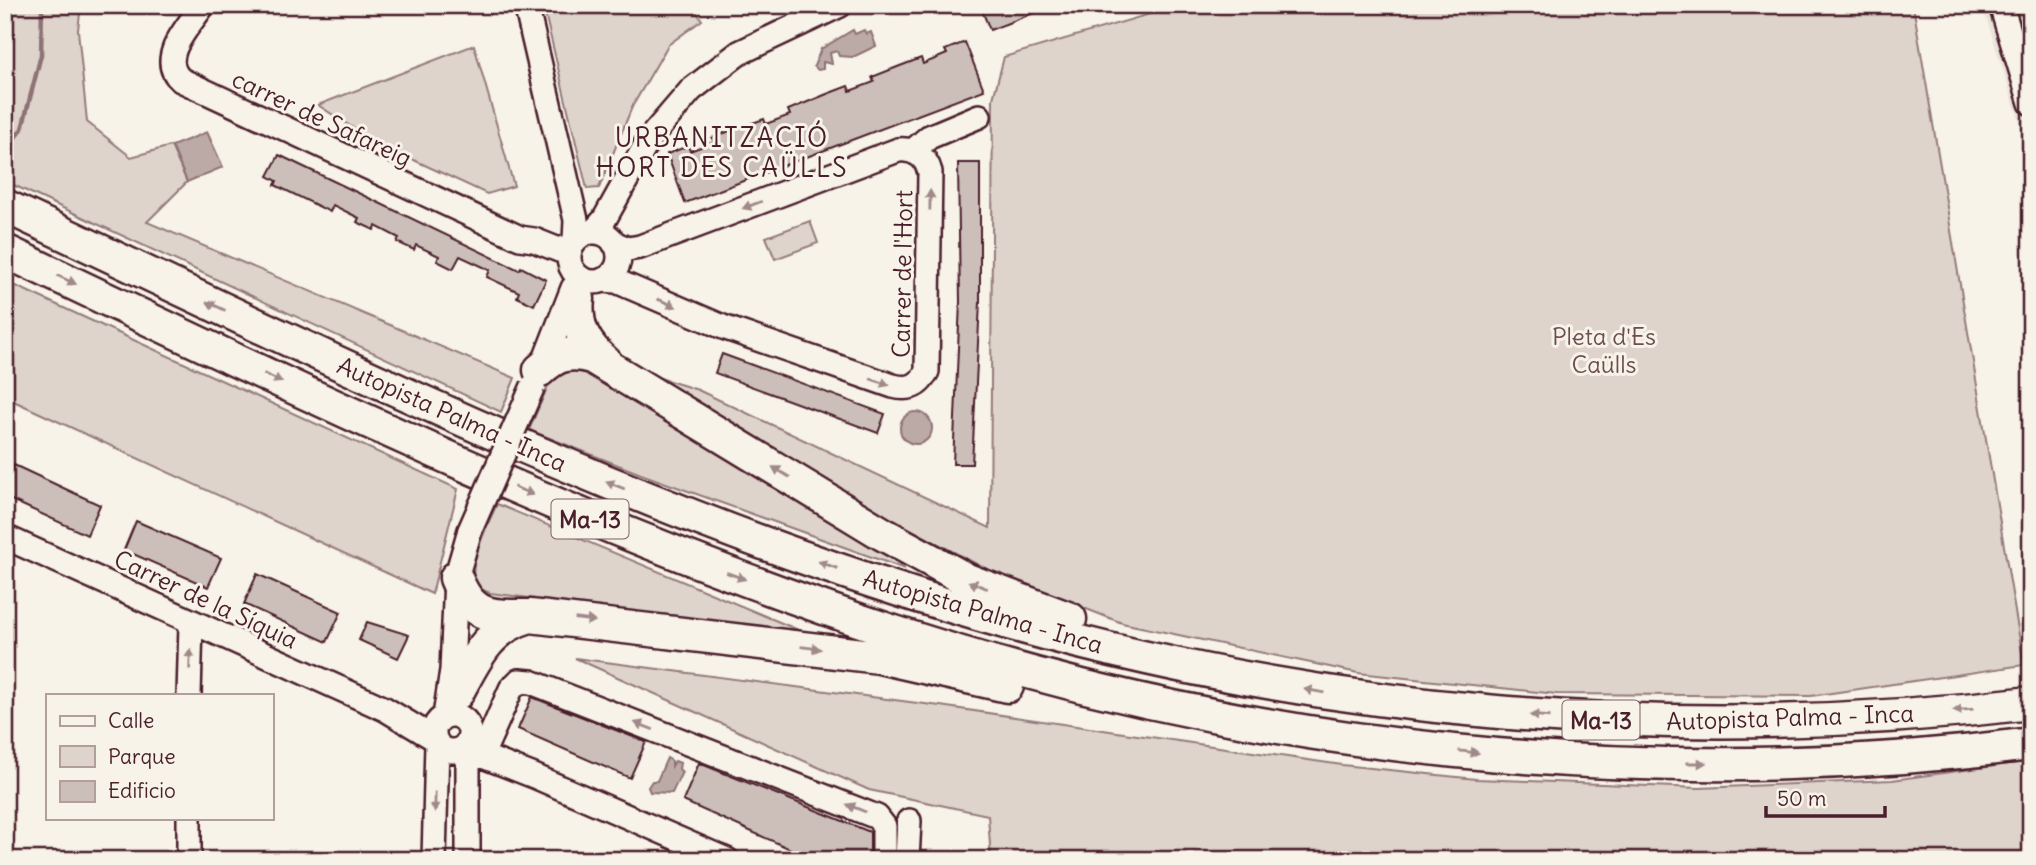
<svg xmlns="http://www.w3.org/2000/svg" width="2036" height="865" font-family="Delius,sans-serif">
	<rect width="100%" height="100%" fill="#f7f3e8"/>
	<filter id="ink" filterUnits="userSpaceOnUse"><feTurbulence type="fractalNoise" baseFrequency=".0143" numOctaves="2"/><feDisplacementMap in="SourceGraphic" scale="14" xChannelSelector="R" yChannelSelector="G"/><feConvolveMatrix kernelMatrix="1 2 1 2 8 2 1 2 1" color-interpolation-filters="sRGB"/></filter>
	<g filter="url(#ink)">
		<path fill="#eae3da" d="M1982,5H2031V157Z"/>
		<path fill="#ded4cc" stroke="#947a7c" stroke-width="2" d="M5,5H81L78,30L87,122L131,157L171,146L187,182L147,222L515,378L501,412L5,181Z
			M543,5H691L702,20L668,45L632,107L599,188L587,189Z
			M1145,5H1913L2024,665L1811,696L1557,694L1358,673L1122,623L990,571L879,513L641,372L698,390L990,528L993,99L1004,57L1150,14Z
			M474,45L514,186L487,194L373,141L318,105Z
			M810,221L818,243L775,259L766,237Z
			M5,281L458,489L432,594L5,397Z
			M574,363L843,520L905,569L641,474L529,430L553,374Z
			M497,504L808,634L490,593C485,591 479,588 476,584C465,569 490,519 497,504Z
			M575,658L940,706L1342,765L1476,779L1699,788L1892,780L2031,761V860H991L988,815L869,790Z"/>
		<path fill="#bcaaa7" stroke="#8e7275" stroke-width="2" d="M853,30L855,34L864,30L866,34L871,32L876,46L853,57L839,56L837,51L830,53L832,64L823,62V69L818,70L814,66L821,49Z
			M207,132L223,167L187,182L172,146Z
			M900 428a16 16 0 1 1 32 0a16 16 0 1 1-32 0Z
			M667,758L672,761V766L675,761L680,763L679,769L682,772L672,793L650,792L648,787L652,781H657Z"/>
		<g fill="none" stroke-linecap="round" stroke-linejoin="round">
			<path stroke="#8e7275" stroke-width="4.5" d="M5,149L22,129L41,55L42,5"/>
		</g>
		<path fill="#ccbfb9" stroke="#4a1f2b" stroke-width="2" d="M989,5H1052V6L990,30L981,8Z
			M965,42L984,90L685,203L667,154L688,146L690,151L714,142L712,138L732,130L764,119L766,124L790,115L788,110L827,94L848,86L850,91L874,82L872,77L900,66L921,58L923,64L947,54L945,50Z
			M279,155L519,270L521,267L546,280L534,305L517,297L519,292L487,277L490,270L460,256L453,269L437,261L439,256L416,245L414,250L397,242L399,238L376,226L374,230L357,222L359,218L333,205L330,212L275,185L277,181L268,176Z
			M958,163H980V302L972,464H953L960,302Z
			M722,354L885,414L878,433L715,373Z
			M14,465L100,505L87,535L5,497V485Z
			M136,521L221,558L208,587L124,550Z
			M257,574L341,612L327,642L244,604Z
			M367,622L409,635L398,658L359,640Z
			M532,697L646,742L630,778L518,729Z
			M699,763L870,832V860H815L683,801Z"/>
		<g fill="none" stroke-linecap="round" stroke-linejoin="round">
			<defs>
				<path id="minor" d="M203,5C190,25 156,58 181,80L520,238L534,240L559,250L571,246
					M526,5L576,220L575,241
					M2001,5L2031,103
					M913,151L929,137L979,116
					M593,232L604,220L649,139L691,90L739,53L840,5
					M569 257a25 25 0 1 1 50 0a25 25 0 1 1-50 0Z
					M603,280L616,281L723,327L893,386C909,390 919,387 927,371L930,172C926,156 913,148 898,150L640,247L628,249L614,243
					M541,370L573,288
					M5,537L385,709L435,739
					M189,695L191,624
					M434 733a18 18 0 1 1 36 0a18 18 0 1 1-36 0Z
					M445,716L452,670L456,578L470,530
					M486,746L511,689L519,681L531,682L877,817L884,826V860
					M462,748L534,776L727,860
					M462,748L468,761V860
					M189,860V818
					M434,860L437,743
					M907,860L909,821"/>
				<path id="highway" d="M5,206C323,355 638,515 977,614C1319,715 1676,745 2031,703
					M5,251C294,388 581,528 885,629C1250,750 1649,794 2031,744
					M578,299C575,327 585,345 606,363
					M540,370C557,354 570,351 592,357L883,534L967,580L1070,619
					M456,578C471,617 489,616 527,616
					M457,693C475,659 489,627 530,616L879,657L1007,686"/>
			</defs>
			<use href="#minor" stroke="#4a1f2b" stroke-width="28"/>
			<use href="#highway" stroke="#4a1f2b" stroke-width="37"/>
			<use href="#minor" stroke="#f7f3e8" stroke-width="23"/>
			<use href="#highway" stroke="#f7f3e8" stroke-width="32"/>
			<defs>
				<path id="minor-bridge" d="M470,530L533,386"/>
			</defs>
			<use href="#minor-bridge" stroke="#4a1f2b" stroke-width="28" stroke-linecap="butt"/>
			<use href="#minor-bridge" stroke="#f7f3e8" stroke-width="23"/>
		</g>
		<defs><path id="oneway-solid" d="M-6-.8H1V-3.2L6.5 0L1 3.2V.8H-6Z" transform="scale(1.75)"/></defs>
		<g fill="#a0898a">
			<use href="#oneway-solid" transform="translate(930 200) rotate(-89)"/>
			<use href="#oneway-solid" transform="translate(752 205) rotate(159)"/>
			<use href="#oneway-solid" transform="translate(67 280) rotate(25)"/>
			<use href="#oneway-solid" transform="translate(667 303) rotate(23)"/>
			<use href="#oneway-solid" transform="translate(216 306) rotate(-155)"/>
			<use href="#oneway-solid" transform="translate(273 378) rotate(25)"/>
			<use href="#oneway-solid" transform="translate(880 382) rotate(19)"/>
			<use href="#oneway-solid" transform="translate(781 472) rotate(-149)"/>
			<use href="#oneway-solid" transform="translate(615 485) rotate(-158)"/>
			<use href="#oneway-solid" transform="translate(524 491) rotate(23)"/>
			<use href="#oneway-solid" transform="translate(828 565) rotate(-160)"/>
			<use href="#oneway-solid" transform="translate(736 576) rotate(20)"/>
			<use href="#oneway-solid" transform="translate(978 585) rotate(-159)"/>
			<use href="#oneway-solid" transform="translate(585 620) rotate(7)"/>
			<use href="#oneway-solid" transform="translate(811 648) rotate(7)"/>
			<use href="#oneway-solid" transform="translate(190 659) rotate(-88)"/>
			<use href="#oneway-solid" transform="translate(1314 691) rotate(-170)"/>
			<use href="#oneway-solid" transform="translate(1963 710) rotate(175)"/>
			<use href="#oneway-solid" transform="translate(1540 716) rotate(-176)"/>
			<use href="#oneway-solid" transform="translate(644 726) rotate(-159)"/>
			<use href="#oneway-solid" transform="translate(1469 752) rotate(6)"/>
			<use href="#oneway-solid" transform="translate(1696 763)"/>
			<use href="#oneway-solid" transform="translate(435 802) rotate(91)"/>
			<use href="#oneway-solid" transform="translate(856 808) rotate(-158)"/>
		</g>
	</g>
	<g text-anchor="middle" dominant-baseline="central" stroke-width="6" stroke-linejoin="round" paint-order="stroke">
		<g fill="#f7f3e8" stroke="#7e5f64" stroke-width="2">
			<rect x="551.5" y="499.5" width="77" height="39" rx="5"/>
			<rect x="1562.5" y="700.5" width="77" height="39" rx="5"/>
		</g>
		<g font-size="23" font-weight="bold" fill="#4a1f2b">
			<text x="590" y="519">Ma-13</text>
			<text x="1601" y="720">Ma-13</text>
		</g>
		<g font-size="24" fill="#4a1f2b" stroke="#f7f3e8">
			<text transform="translate(322 118) rotate(25)">carrer de Safareig</text>
			<text transform="translate(902 274) rotate(-89)">Carrer de l'Hort</text>
			<text transform="translate(452 414) rotate(24)">Autopista Palma - Inca</text>
			<text transform="translate(206 599) rotate(25)">Carrer de la Síquia</text>
			<text transform="translate(983 611) rotate(16)">Autopista Palma - Inca</text>
			<text transform="translate(1790 717) rotate(-2)">Autopista Palma - Inca</text>
		</g>
		<g font-size="24" fill="#6f4c53" stroke="#f7f3e8">
			<text x="1604" y="336">Pleta d'Es<tspan x="1604" dy="28">Caülls</tspan></text>
		</g>
		<g font-size="26" letter-spacing="2" fill="#4a1f2b" stroke="#f7f3e8">
			<text x="722" y="137">URBANITZACIÓ<tspan x="722" dy="30">HORT DES CAÜLLS</tspan></text>
		</g>
	</g>
	<rect width="2036" height="865" fill="none" stroke="#f7f3e8" stroke-width="28"/>
	<rect x="14" y="14" width="2008" height="837" fill="none" stroke="#4a1f2b" stroke-width="2.5" filter="url(#ink)"/>
	<rect x="46" y="694" width="228" height="126" fill="#f7f3e8" stroke="#b29e9c" stroke-width="2"/>
	<rect x="60" y="716" width="35" height="10" fill="#f7f3e8" stroke="#b29e9c" stroke-width="2"/>
	<text x="108" y="728" font-size="21" fill="#4a1f2b">Calle</text>
	<rect x="60" y="746" width="35" height="21" fill="#ded4cc" stroke="#b29e9c" stroke-width="2"/>
	<text x="108" y="764" font-size="21" fill="#4a1f2b">Parque</text>
	<rect x="60" y="781" width="35" height="21" fill="#ccbfb9" stroke="#b29e9c" stroke-width="2"/>
	<text x="108" y="798" font-size="21" fill="#4a1f2b">Edificio</text>
	<path d="M1766 806v10h119v-10" fill="none" stroke="#4a1f2b" stroke-width="3.5"/>
	<text x="1777" y="806" font-size="21" fill="#4a1f2b" stroke="#f7f3e8" stroke-width="5" paint-order="stroke">50 m</text>
</svg>
